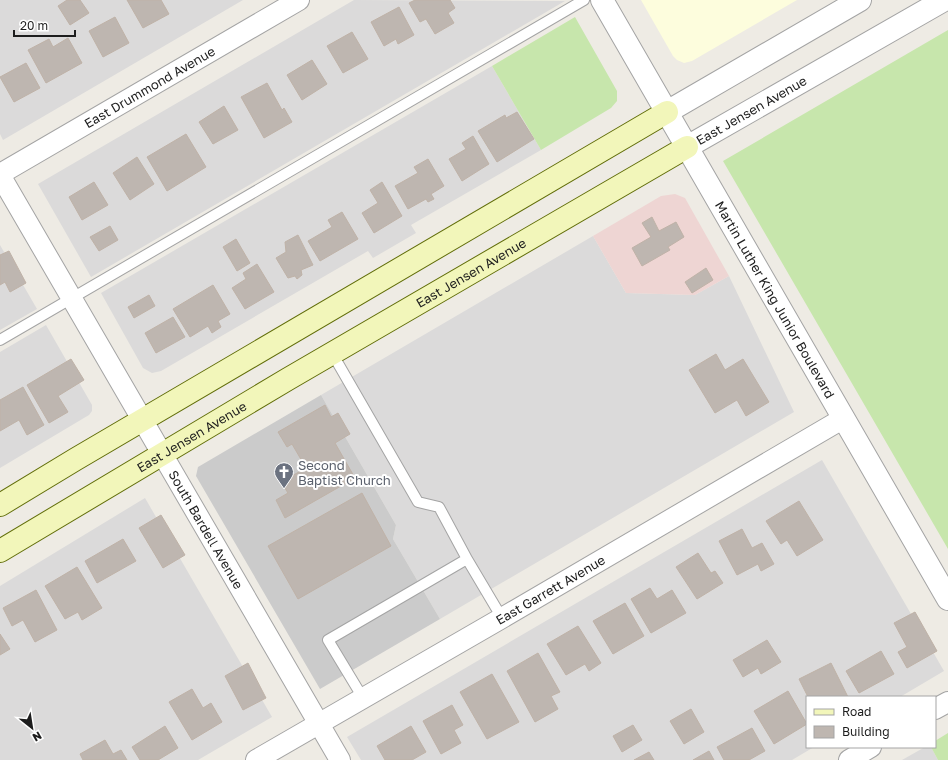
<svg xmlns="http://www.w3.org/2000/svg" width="948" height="760" font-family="'Golos Text',sans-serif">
	<rect width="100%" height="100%" fill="#eeebe4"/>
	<path fill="#dbdada" d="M0,0H243L3,140L0,134Z
		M354,0L565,1L91,277L38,184Z
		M492,66L541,150L411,225L416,233L373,258L368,251L161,371L152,373L143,368L101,293Z
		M593,236L626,293L695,295L729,276L794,412L440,619L393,539L396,525L321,395Z
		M0,245L37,309L0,330Z
		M46,325L92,405V411L89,415L0,468V352Z
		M822,460L944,671L900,697H807V747H814L792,760H361L347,737Z
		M145,498L272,717L198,760H0V586Z
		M925,747H931L938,760H902Z"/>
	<path fill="#eed5d3" d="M675,194L685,198L729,276L695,295L626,293L593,236L661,196Z"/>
	<path fill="#fdfddd" d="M641,0H797L692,61L684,63L677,60L673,56Z"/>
	<path fill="#cbcbcb" d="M321,395L396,525L393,539L440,619L320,689L196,476L198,467Z"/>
	<path fill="#c7e6ac" d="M575,17L617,91V101L611,108L541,150L492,66Z
		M948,30V549L723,161Z
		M948,733V760H938L931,747H935V741Z"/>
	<path fill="#beb6b0" stroke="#bfb2a7" d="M67,0H80L89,13L70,25L58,6Z
		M127,0H161L169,14L143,28Z
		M415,0H450L455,8L448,13L454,23L435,34L426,19L420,22L409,3Z
		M399,7L414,35L398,44L396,39L384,46L371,22Z
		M115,17L129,43L103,57L89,31Z
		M352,32L368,59L343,73L327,46Z
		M68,38L82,63L46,83L28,50L49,39L53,47Z
		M312,60L327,84L302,100L287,75Z
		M26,63L40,88L14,102L0,77Z
		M267,83L282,110L284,108L292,122L264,138L241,97Z
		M224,106L238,130L213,144L199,122Z
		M517,112L534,139L497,162L478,131L505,115L506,118Z
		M186,134L206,167L167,191L147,157Z
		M473,136L489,164L462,181L449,159L466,149L462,143Z
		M137,157L154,184L130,200L113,173Z
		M428,159L444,186L431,194L434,199L428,202L426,199L408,209L395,186L418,173L414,167Z
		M94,182L108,205L82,220L69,197Z
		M382,182L402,216L374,233L362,213L378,203L370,190Z
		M342,212L358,239L320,261L308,241L332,227L328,220Z
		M652,217L659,231L676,222L684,237L668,247L670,250L642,266L632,248L651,237L642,223Z
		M110,226L118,240L99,251L90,237Z
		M298,235L313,265L301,270L302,275L297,279L295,276L288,278L276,258L286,252L285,242Z
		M236,239L250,263L237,271L223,247Z
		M9,251L26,283L10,292L5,282L0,285V255Z
		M257,264L274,292L245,309L232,288L246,279L243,273Z
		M706,268L713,280L692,293L685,282Z
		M213,285L230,314L218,321L221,327L212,333L208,326L190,337L173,309Z
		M149,295L155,306L134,318L128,307Z
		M173,317L185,337L156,353L145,333Z
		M716,354L725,370L743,359L769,402L746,416L737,400L715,413L689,370Z
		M71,359L84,380L58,396L68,412L49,423L27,385Z
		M23,387L44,425L27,435L19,420L0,431V400Z
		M325,405L331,417L338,413L350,434L335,443L355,478L285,518L276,500L288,493L281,482L306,468L292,444L287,447L278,432Z
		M362,493L391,546L298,599L268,546Z
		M799,501L823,540L797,556L787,540L781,544L766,521Z
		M161,515L185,555L163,568L139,528Z
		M742,529L752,548L762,543L774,564L761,571L758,564L737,575L719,541Z
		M123,539L136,561L97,583L85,561Z
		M698,553L711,573L715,571L723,583L697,599L676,567Z
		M77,567L102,608L82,620L78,612L65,619L45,586Z
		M650,588L657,599L672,590L686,613L651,633L631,599Z
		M36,590L57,630L35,642L23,620L12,626L3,608Z
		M625,603L644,636L613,654L593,621Z
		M915,612L937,651L907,668L898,652L907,647L894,623Z
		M578,626L601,663L589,671L585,664L566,675L547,644Z
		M0,634L10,649L0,655Z
		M767,640L781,662L761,674L758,668L743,677L733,660Z
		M881,651L894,674L859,693L846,671Z
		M538,653L560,692L551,696L558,709L535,722L507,671Z
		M248,663L266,698L243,710L225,676Z
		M831,663L848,697H808L799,679Z
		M492,674L519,722L487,739L460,692Z
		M192,689L203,708L211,703L222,722L192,740L169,702Z
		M788,691L807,724L774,744L754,711Z
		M452,705L463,725L454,730L461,743L441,754L423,721Z
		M691,709L704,732L684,744L670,721Z
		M633,725L642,740L622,752L613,736Z
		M165,726L178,748L158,760H140L132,747Z
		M411,726L426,752L412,760H385L377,746Z
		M752,728L765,751L749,760H724L717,747Z
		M105,740L113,754L121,750L127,760H83L80,754Z
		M709,751L714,760H693Z
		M649,752L654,760H634Z"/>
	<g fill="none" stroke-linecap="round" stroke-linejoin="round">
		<defs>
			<path id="service" d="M0,340L584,0
				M332,353L418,502L439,507L467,559
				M363,698L328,640L467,559L502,618"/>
			<g id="minor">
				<path id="s1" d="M0,174L299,0"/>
				<path id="s2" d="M0,175L340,760"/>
				<path d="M935,709L948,702"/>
				<path id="s3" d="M256,760L502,618L844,418"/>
				<path d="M849,760L871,747"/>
			</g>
			<g id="tertiary">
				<path id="s4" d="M602,0L948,599"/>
				<path d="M667,112L860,0"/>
				<path id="s5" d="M687,147L944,0"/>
			</g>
			<g id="secondary">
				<path d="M0,505L76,459L667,112"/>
				<path id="s6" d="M0,551L288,379L687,147"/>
			</g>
		</defs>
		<use href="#service" stroke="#a4a4a4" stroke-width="12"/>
		<use href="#minor" stroke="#a4a4a4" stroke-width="22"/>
		<use href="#tertiary" stroke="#a4a4a4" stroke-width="24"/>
		<use href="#secondary" stroke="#626e0a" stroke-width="24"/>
		<use href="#service" stroke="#fff" stroke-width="10"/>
		<use href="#minor" stroke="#fff" stroke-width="20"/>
		<use href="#tertiary" stroke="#fff" stroke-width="22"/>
		<use href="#secondary" stroke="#f2f6ba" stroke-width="22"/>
	</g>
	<defs>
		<symbol id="church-pin" viewBox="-11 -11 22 30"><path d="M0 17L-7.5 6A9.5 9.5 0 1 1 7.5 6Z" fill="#6b7280" stroke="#fff"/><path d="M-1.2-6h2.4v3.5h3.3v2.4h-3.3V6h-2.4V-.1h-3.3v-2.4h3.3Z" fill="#fff"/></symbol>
	</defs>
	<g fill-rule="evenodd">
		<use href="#church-pin" x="273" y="461" width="22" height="30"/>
	</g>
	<g text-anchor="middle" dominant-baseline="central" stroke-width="4" stroke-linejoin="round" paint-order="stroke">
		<g font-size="13" fill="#1d1d1d" stroke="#fff">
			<text stroke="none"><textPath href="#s1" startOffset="173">East Drummond Avenue</textPath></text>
			<text stroke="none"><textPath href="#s5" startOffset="74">East Jensen Avenue</textPath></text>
			<text stroke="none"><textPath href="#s6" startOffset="547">East Jensen Avenue</textPath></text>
			<text stroke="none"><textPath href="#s4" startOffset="346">Martin Luther King Junior Boulevard</textPath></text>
			<text stroke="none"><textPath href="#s6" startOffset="223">East Jensen Avenue</textPath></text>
			<text stroke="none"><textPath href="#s2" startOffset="410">South Bardell Avenue</textPath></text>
			<text stroke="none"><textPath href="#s3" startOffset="340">East Garrett Avenue</textPath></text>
		</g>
		<g font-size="13" fill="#5b616d" stroke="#fff" text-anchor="start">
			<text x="298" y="465">Second<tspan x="298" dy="15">Baptist Church</tspan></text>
		</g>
	</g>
	<rect x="806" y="696" width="130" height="52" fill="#ffffff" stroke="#a5a5a5"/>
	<rect x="814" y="709" width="20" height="6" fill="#f2f6ba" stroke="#a5a5a5"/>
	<text x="842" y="716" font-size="12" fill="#1d1d1d">Road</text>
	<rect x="814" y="726" width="20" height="12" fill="#beb6b0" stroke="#a5a5a5"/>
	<text x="842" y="736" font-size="12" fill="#1d1d1d">Building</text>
	<g transform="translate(32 728) rotate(150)" stroke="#ffffff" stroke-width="3" paint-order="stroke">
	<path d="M0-3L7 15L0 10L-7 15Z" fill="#1d1d1d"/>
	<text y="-6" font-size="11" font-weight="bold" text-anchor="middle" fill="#1d1d1d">N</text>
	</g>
	<path d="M14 30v6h61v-6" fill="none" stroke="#1d1d1d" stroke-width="2"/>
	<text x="20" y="30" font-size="12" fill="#1d1d1d" stroke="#ffffff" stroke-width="3" paint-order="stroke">20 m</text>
</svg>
